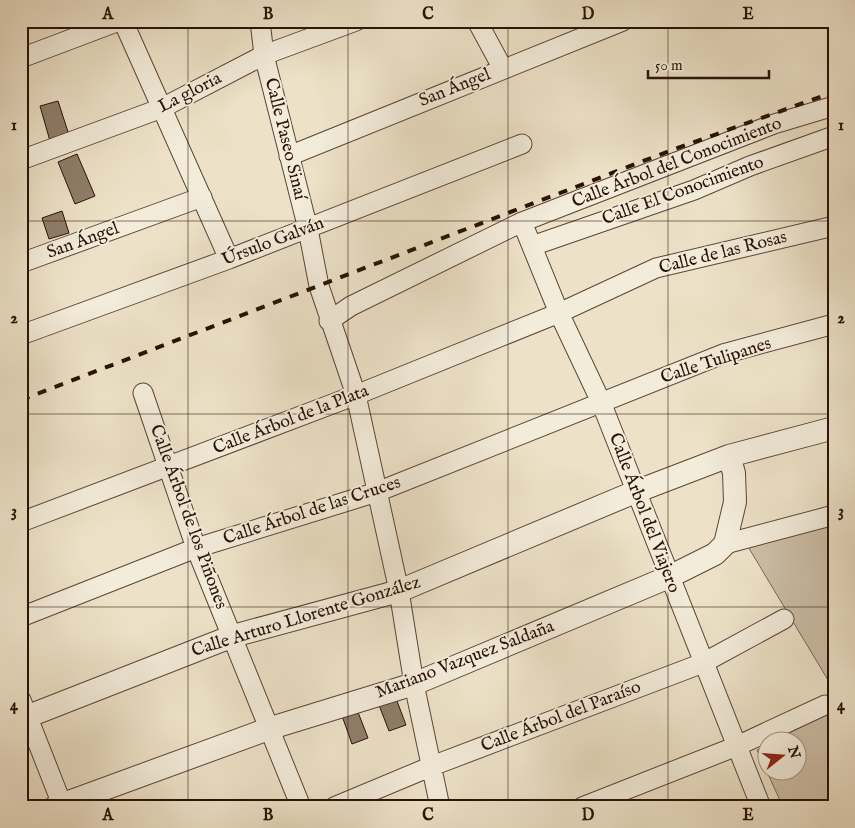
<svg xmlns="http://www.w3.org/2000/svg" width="855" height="828" font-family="'IM FELL English',serif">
	<rect width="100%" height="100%" fill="#ede2c8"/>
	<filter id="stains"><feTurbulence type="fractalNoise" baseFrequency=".004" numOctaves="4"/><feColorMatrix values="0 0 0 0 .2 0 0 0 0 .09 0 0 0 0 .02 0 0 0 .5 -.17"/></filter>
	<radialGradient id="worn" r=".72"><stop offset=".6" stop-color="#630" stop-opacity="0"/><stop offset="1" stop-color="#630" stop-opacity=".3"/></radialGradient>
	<path fill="#ccbea7" stroke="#7a6856" d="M834,522V690L747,545Z
		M834,710V807H783L757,750L767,744L768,770H798V740H775Z"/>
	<path fill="#8f7e6b" stroke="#291106" d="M58,101L69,135L50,141L40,106Z
		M77,154L95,196L75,204L58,162Z
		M62,211L69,233L49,239L42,218Z
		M394,693L406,725L389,731L377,700Z
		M356,707L368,738L352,744L341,713Z"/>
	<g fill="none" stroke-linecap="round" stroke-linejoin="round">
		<defs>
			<path id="minor" d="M123,21L229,259
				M260,21L264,55L308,229L319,286L356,395L399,591L414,684L440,807
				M477,21L503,69
				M21,58L119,21
				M289,156L623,21
				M21,160L162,108L264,55L356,21
				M522,222L559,313L601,402L761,807
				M532,246L694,190L750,166L834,136
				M21,263L202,197
				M329,321L351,306L522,222L774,124L834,106
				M21,335L229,259L522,144
				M143,393L196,548L301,807
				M21,522L356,395L559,313L656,268L834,226
				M725,544L834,515
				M21,617L196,548L377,492L723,354L834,324
				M21,700L63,807
				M334,807L432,766L703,663L784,619
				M582,807L737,746L825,705"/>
			<path id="tertiary" d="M21,719L233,636L399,591L635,492L729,456L834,428
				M55,807L271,728L414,684L669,577L715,554L725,544L735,502L734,473L729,456"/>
		</defs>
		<use href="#minor" stroke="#5a4536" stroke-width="21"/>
		<use href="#tertiary" stroke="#5a4536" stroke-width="24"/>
		<use href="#minor" stroke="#f3ecdb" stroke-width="19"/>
		<use href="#tertiary" stroke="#f3ecdb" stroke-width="22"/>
		<path stroke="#291106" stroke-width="4" stroke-dasharray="9 9" stroke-linecap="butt" d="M21,400L672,150L834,92"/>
	</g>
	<path fill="none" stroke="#291106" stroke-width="1" stroke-opacity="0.55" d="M188,21V807M348,21V807M508,21V807M668,21V807M21,221H834M21,414H834M21,607H834"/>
	<g text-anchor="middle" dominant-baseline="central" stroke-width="4" stroke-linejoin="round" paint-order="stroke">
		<g font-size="18" fill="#291106" stroke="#f3ecdb">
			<text transform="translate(455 88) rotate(-22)">San Ángel</text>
			<text transform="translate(190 93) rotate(-27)">La gloria</text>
			<text transform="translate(285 139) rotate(76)">Calle Paseo Sinaí</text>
			<text transform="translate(677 163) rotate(-21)">Calle Árbol del Conocimiento</text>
			<text transform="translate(683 191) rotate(-20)">Calle El Conocimiento</text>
			<text transform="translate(83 241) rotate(-20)">San Ángel</text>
			<text transform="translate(273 242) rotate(-21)">Úrsulo Galván</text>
			<text transform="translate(723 253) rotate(-14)">Calle de las Rosas</text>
			<text transform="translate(716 361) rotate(-18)">Calle Tulipanes</text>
			<text transform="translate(291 420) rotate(-21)">Calle Árbol de la Plata</text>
			<text transform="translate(312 511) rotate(-18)">Calle Árbol de las Cruces</text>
			<text transform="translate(644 513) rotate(69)">Calle Árbol del Viajero</text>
			<text transform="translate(188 517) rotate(70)">Calle Árbol de los Piñones</text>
			<text transform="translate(306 617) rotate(-17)">Calle Arturo Llorente González</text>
			<text transform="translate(465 660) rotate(-21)">Mariano Vazquez Saldaña</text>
			<text transform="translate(561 717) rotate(-21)">Calle Árbol del Paraíso</text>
		</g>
	</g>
	<rect width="855" height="828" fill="none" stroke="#ede2c8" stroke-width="55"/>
	<g transform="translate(782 756) rotate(73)"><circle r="24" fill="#f3ecdb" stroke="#a29486"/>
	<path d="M0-4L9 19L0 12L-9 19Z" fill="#8f2418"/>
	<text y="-8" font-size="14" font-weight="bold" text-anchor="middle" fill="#291106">N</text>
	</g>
	<path d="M648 70v8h121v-8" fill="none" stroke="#291106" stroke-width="2.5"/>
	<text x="655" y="70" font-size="15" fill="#291106" stroke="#f3ecdb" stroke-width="4" paint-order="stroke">50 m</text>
	<rect x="28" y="28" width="800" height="772" fill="none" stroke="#291106" stroke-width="2"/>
	<g font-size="16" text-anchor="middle" font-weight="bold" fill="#291106">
		<text x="108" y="19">A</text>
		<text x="268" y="19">B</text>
		<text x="428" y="19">C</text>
		<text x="588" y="19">D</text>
		<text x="748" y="19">E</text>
		<text x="14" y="130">1</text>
		<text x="841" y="130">1</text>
		<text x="14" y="323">2</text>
		<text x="841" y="323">2</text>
		<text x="14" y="516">3</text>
		<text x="841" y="516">3</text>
		<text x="14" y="710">4</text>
		<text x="841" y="710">4</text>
		<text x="108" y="820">A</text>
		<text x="268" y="820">B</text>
		<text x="428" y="820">C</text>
		<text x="588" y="820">D</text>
		<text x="748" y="820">E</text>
	</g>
	<rect width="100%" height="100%" filter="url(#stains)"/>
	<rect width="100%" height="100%" fill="url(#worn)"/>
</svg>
